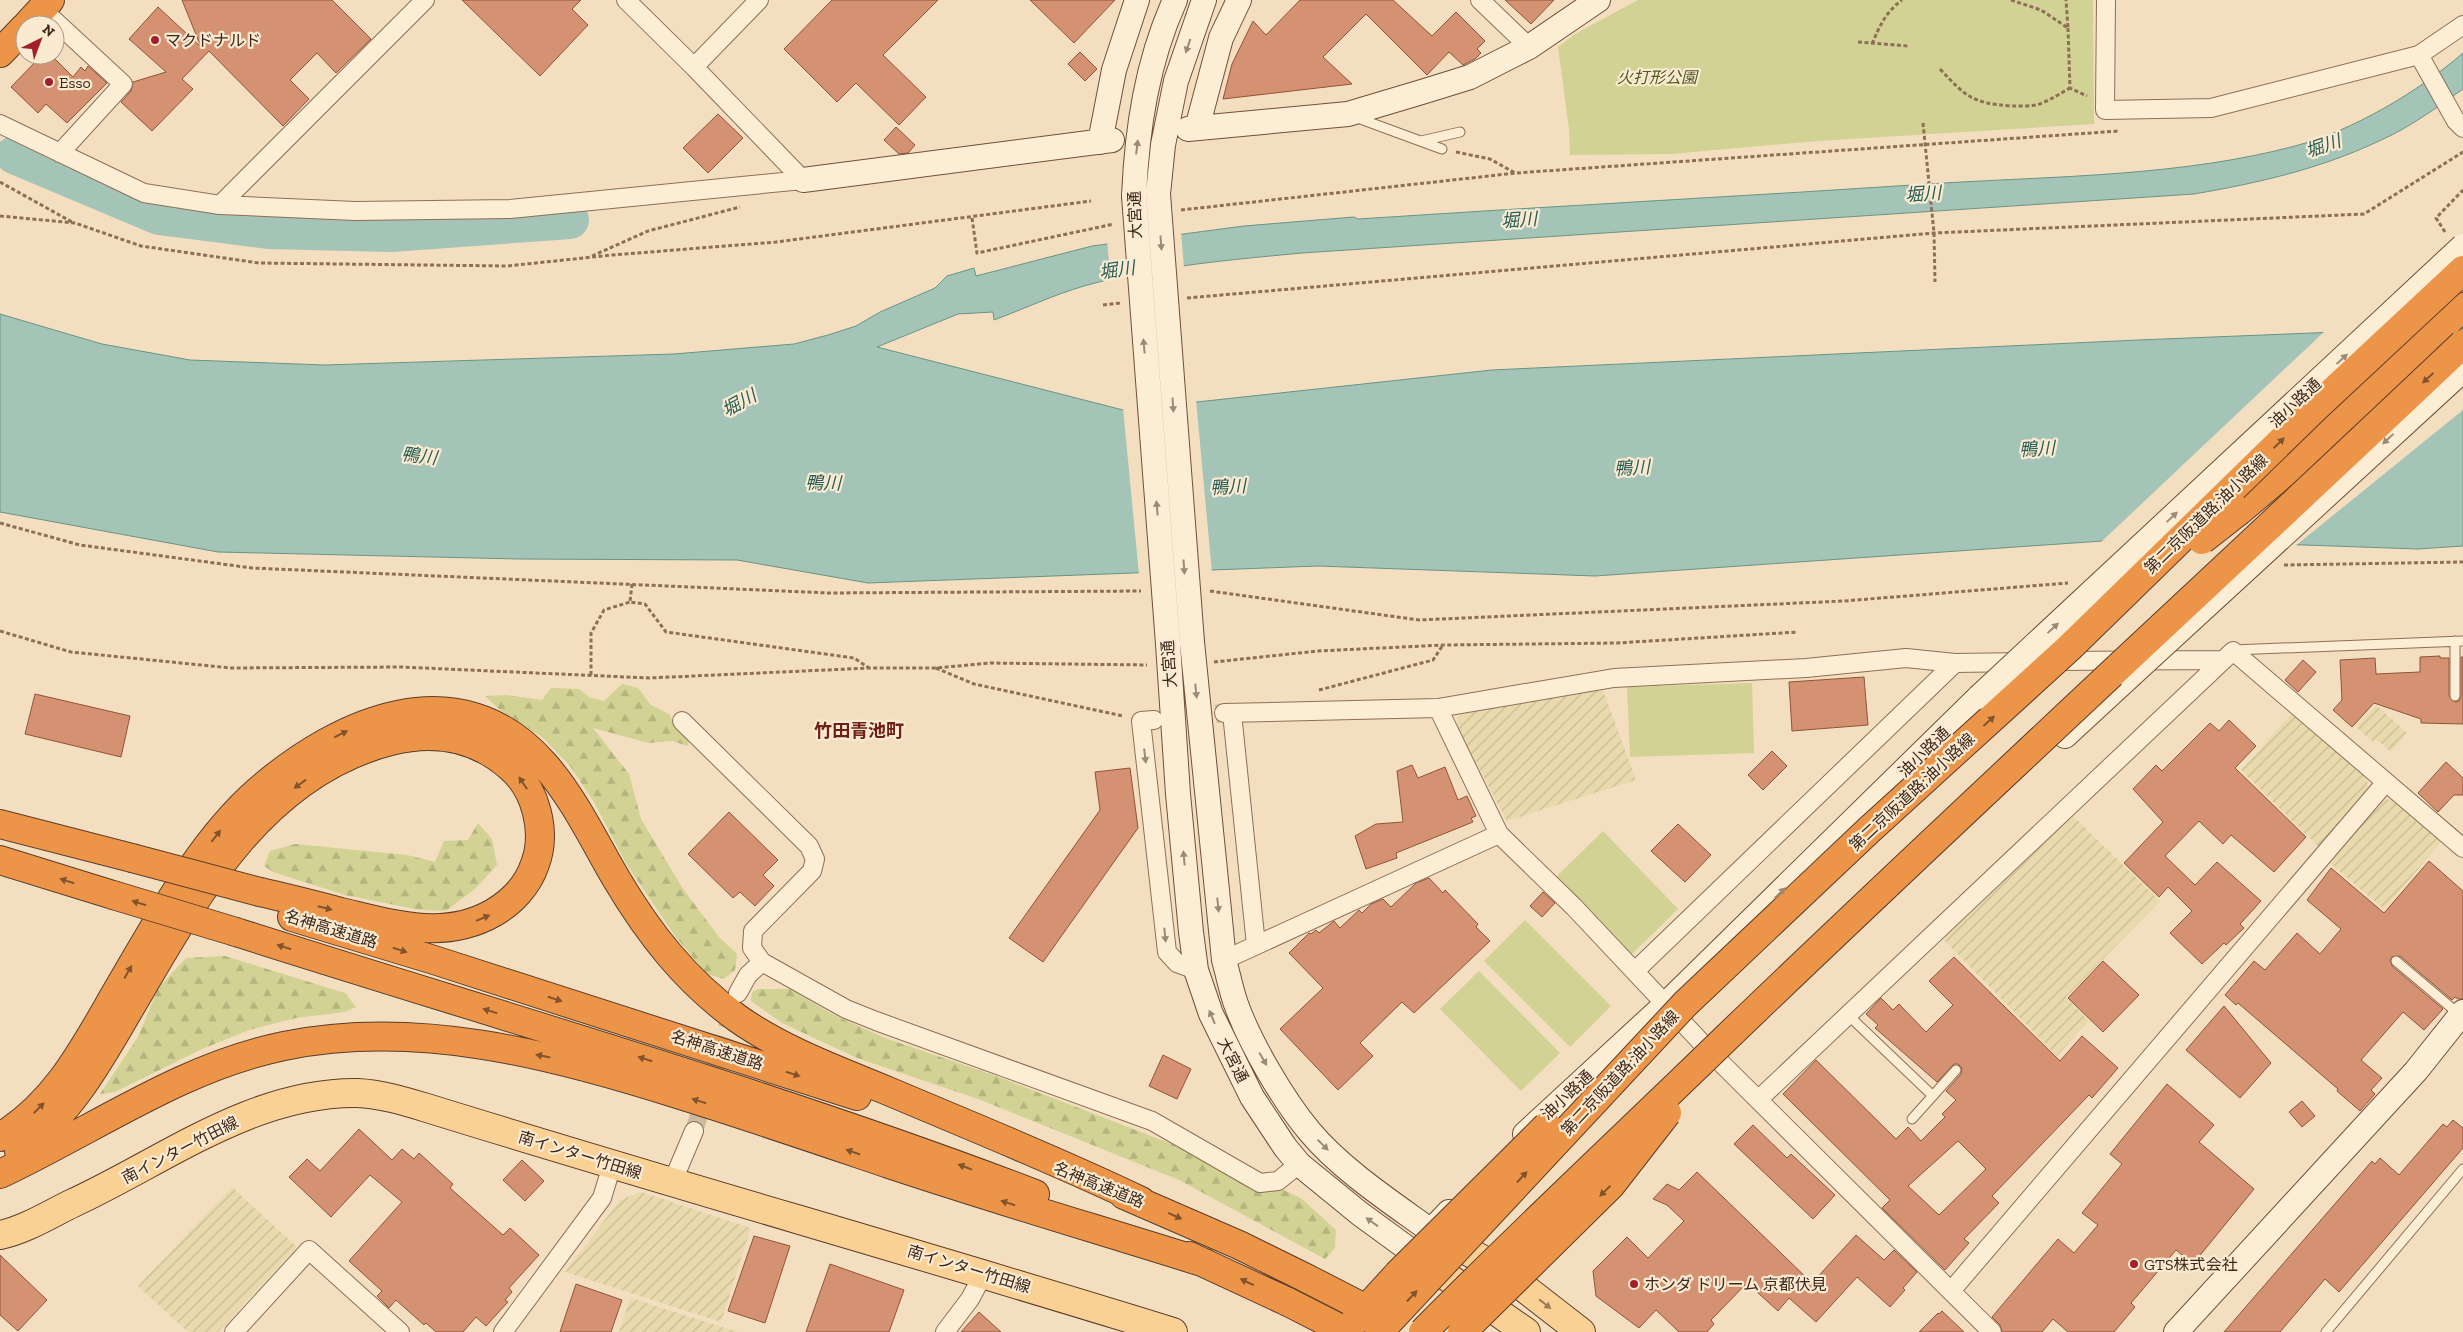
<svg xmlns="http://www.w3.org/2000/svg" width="2463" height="1332" font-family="'Zilla Slab','Noto Sans JP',serif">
	<defs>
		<pattern id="farmland-furrows" width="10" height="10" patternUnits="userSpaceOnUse" patternTransform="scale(1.25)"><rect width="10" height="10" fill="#e9daad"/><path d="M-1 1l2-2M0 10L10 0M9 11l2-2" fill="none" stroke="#c9bb94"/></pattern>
		<pattern id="forest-firs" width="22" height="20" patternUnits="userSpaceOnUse" patternTransform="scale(1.25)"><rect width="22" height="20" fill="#d1d293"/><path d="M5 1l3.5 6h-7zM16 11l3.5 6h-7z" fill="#b4b47e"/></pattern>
	</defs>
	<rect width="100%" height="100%" fill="#f3dfc0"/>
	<path fill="url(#farmland-furrows)" d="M1603,690L1636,780L1507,821L1458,729L1457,719L1465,710L1474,707Z
		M2376,705L2407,733L2391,752L2376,739L2373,742L2356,727Z
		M2293,712L2367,775L2368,791L2319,847L2241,770Z
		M2396,799L2443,840L2384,909L2330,863L2381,800Z
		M2071,814L2160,901L2066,997L2089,1021L2057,1056L1941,937Z
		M232,1187L297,1247L218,1332H188L138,1286Z
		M641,1192L751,1228L721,1322L565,1272L620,1200Z
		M630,1298L738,1332H619Z"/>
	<path fill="#d1d293" d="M1638,0H2093L2094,124L1818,141L1671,154L1570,155L1569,129L1558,47L1575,34Z
		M1752,683L1754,753L1630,757L1627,687Z
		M1603,831L1678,909L1630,956L1555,878Z
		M1525,920L1611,1006L1570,1047L1484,961Z
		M1479,971L1560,1053L1521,1091L1440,1009Z"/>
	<path fill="url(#forest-firs)" d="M622,684L638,688L651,705L669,714L677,728L689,739L688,746L672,741L649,743L593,728L629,774L641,819L683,889L719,937L737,954L735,970L724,979L707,974L675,936L627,865L594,802L570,766L542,737L500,710L485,696L507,695L542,700L551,688L579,689L589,697L604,701Z
		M478,823L492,839L497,865L476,888L446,911L420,910L345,895L273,872L264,866L270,851L295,844L407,855L435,862L444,841L468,840Z
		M225,956L345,993L356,1007L345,1012L296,1018L249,1030L200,1050L115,1092L100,1094L138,1037L158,988L186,958Z
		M759,989H790L832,1014L885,1038L996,1076L1172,1144L1258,1190H1284L1302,1199L1336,1230L1335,1248L1325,1259L1179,1180L978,1099L857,1058L782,1023L751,1001L752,992Z"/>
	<path fill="#a4c4b8" stroke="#699485" d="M2463,53V89C2436,108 2409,128 2379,141C2320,169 2258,183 2194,194L1302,253C1229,260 1155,266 1084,286C1053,295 1024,309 994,320L993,312L958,314L877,347L1123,410L1492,370L2138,340L2463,327V546L2418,549L2132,539L1595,576L1318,566L868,583L737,560L518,559L218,552L0,512V314L102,344L190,360L324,365L674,354L794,344L828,335L856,326L880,312L935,288L947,276L974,268L976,276L1092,246L1244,226L1354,217L1358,219C1553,206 1749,196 1944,183C2060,176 2182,176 2295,146C2352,131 2418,92 2463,53Z"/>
	<path fill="#f3dfc0" d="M1181,232L1184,268L1111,282L1107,241Z
		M2396,327L2132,542L2099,544L2326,330Z
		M2463,341V410L2294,547L2219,545Z
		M1196,400L1212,573L1139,575L1123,408Z"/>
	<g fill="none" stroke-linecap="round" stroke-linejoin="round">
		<path stroke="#a4c4b8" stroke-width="38" d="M14,155L159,216L268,230L391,233L570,220"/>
	</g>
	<path fill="#d59272" stroke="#905339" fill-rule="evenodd" d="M182,0H332L371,39L336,73L317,53L290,80L309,99L283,126L209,51L182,79L193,89L152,131L121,102L131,91L133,82L166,72L129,39L158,7L201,47Z
		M462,0H581L572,9L588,25L540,76Z
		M832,0H938L883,55L926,97L899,125L856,83L837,102L784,49Z
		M1030,0H1115L1074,43Z
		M1300,0H1393L1432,36L1456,12L1485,41L1477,49L1481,53L1475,59L1463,65L1449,52L1427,75L1366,14L1323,57L1352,84L1223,99L1232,64L1253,21L1266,35Z
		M1505,0H1554L1531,24Z
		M1080,52L1097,69L1085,81L1068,64Z
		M42,55H51L73,77L81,67L85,71L88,66L107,83L67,123L46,104L38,113L11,87Z
		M718,114L743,138L708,173L683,148Z
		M896,127L915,145L908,153L899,154L884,140Z
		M2440,656V658H2449V696L2455,702L2459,701L2461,696V657H2463V724L2421,723V719L2374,703L2352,727L2333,710L2342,700L2340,660L2375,658L2376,674L2420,672V657Z
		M2303,660L2316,672L2298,692L2285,680Z
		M1864,677L1868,725L1792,731L1789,682Z
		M35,694L130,716L121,757L25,734Z
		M2229,720L2256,746L2235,768L2306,837L2274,872L2231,835L2223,844L2199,821L2165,856L2195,885L2217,862L2261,901L2240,924L2244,928L2226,945L2224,943L2202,964L2170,933L2192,911L2168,887L2159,897L2124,863L2163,822L2133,789L2156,765L2162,771L2210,723L2219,731Z
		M1772,751L1787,766L1763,790L1748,775Z
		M2446,762L2463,778V795H2454L2438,812L2418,793Z
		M1412,765L1418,778L1445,767L1458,800L1467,796L1476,816L1471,818L1473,822L1396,853L1397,858L1366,869L1355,836L1376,824L1403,822L1397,771Z
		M1130,768L1138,828L1043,962L1009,938L1100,810L1095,772Z
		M729,812L778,860L763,875L774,886L755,906L740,892L733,898L688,854Z
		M1678,824L1711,855L1685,882L1651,851Z
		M2429,861L2463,891V999H2458L2455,997L2452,1000L2400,956L2392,957L2390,960L2392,966L2443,1009L2424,1030L2403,1012L2361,1060L2382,1078L2371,1090L2375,1094L2360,1111L2337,1091L2338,1089L2238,1003L2236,1005L2225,995L2254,961L2265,970L2297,933L2320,954L2341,929L2307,900L2331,868L2384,913Z
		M1429,878L1443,893L1445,890L1478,924L1476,927L1490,941L1414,1013L1402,1002L1360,1043L1373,1056L1338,1090L1280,1029L1323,988L1289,953L1309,933L1311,934L1316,930L1319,933L1334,921L1340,928L1359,910L1362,913L1371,904L1383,899L1391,907L1416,883Z
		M1543,892L1555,903L1542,917L1530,906Z
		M1954,957L2060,1061L2082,1036L2118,1068L2092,1098L2089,1095L1992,1196L1999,1203L1964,1239L1969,1243L1945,1270L1882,1208L1890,1200L1783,1094L1816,1060L1896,1139L1908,1127L1921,1141L1945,1117L1942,1114L1956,1100L1946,1091L1961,1074L1962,1068L1958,1064H1954L1937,1082L1875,1028L1878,1025L1866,1014L1881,998L1893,1010L1899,1004L1926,1032L1953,1005L1929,981ZM1958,1141L1986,1169L1939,1215L1908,1186Z
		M2103,961L2139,995L2103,1032L2068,998Z
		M2224,1006L2271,1063L2240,1098L2186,1050Z
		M1163,1055L1191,1069L1177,1099L1149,1086Z
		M2167,1084L2214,1125L2199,1142L2254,1189L2193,1264L2176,1250L2131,1303L2135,1307L2114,1332H2068L2053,1319L2042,1332H2002L2000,1325L1992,1317L2058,1239L2074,1253L2098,1225L2082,1213L2122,1164L2110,1154Z
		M2302,1101L2315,1116L2302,1127L2289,1112Z
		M2453,1120L2463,1128V1148L2339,1292L2325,1279L2280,1332H2224L2372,1161L2375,1164L2380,1158L2399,1175L2443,1124L2447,1127Z
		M1753,1125L1787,1158L1791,1154L1835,1195L1813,1219L1734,1144Z
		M359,1129L392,1160L402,1149L414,1159L419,1153L453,1184L450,1188L503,1235L510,1228L539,1255L509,1288L512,1292L505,1300L508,1302L486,1326L476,1317L463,1332H436L426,1323L424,1325L396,1300L389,1308L377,1296L382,1291L349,1261L402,1202L370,1175L331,1217L289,1177L307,1159L320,1171Z
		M522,1160L544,1181L525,1201L503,1180Z
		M1697,1172L1812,1283L1856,1235L1884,1260L1894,1250L1917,1272L1903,1288L1905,1290L1890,1307L1857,1277L1816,1322L1789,1298L1778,1311L1747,1283L1711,1320L1714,1324L1707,1332H1679L1656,1310L1639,1328L1596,1296L1593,1271L1627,1237L1648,1258L1684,1221L1667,1205L1653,1199L1667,1184L1679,1190Z
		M754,1236L790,1246L765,1323L728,1311Z
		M0,1255L47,1300L18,1331L0,1315Z
		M830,1264L904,1290L889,1332H806Z
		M576,1284L622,1300L611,1332H560Z
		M1942,1311L1964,1332H1919L1938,1313L1939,1314Z
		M979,1312L1001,1332H961Z"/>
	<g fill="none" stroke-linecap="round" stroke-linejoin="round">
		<path stroke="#ceba9f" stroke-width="18" stroke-dasharray="18 9" stroke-linecap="butt" d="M1162,719L1224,713
			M694,1131L734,1006"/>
		<defs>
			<path id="lane" d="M1355,117L1442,149
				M1421,141L1460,132
				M2455,641V696
				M2233,650L2463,641
				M2396,961L2460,1015
				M1848,1015L1933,1096
				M1912,1119L1956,1070
				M2326,1332L2463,1169"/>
			<path id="street" d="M626,0L694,67L803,180
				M1480,0L1529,47
				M2106,0L2105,110L2211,108L2419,55L2463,25
				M42,9L123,84L60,153
				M2419,55L2456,121L2463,128
				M694,67L759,0
				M0,124L144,193L220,205L355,211L510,209L803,180
				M220,205L425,0
				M2051,661L2222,660
				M1438,708L1499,834L1574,907L1716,1058L1992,1332
				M1224,713L1438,708L1614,678L1806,668L1906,658L1955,663
				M1232,713L1256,945
				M1154,720L1141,721L1167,952L1177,963L1196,970
				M682,721L809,846L815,859L812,871L753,931L752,948L762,962L846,1009L876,1021L1152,1121L1260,1183L1278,1181L1299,1164
				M1224,960L1499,834
				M1635,971L1955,663L2023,662
				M738,993L748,975L762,962
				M1758,1100L2233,651L2463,848
				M672,1183L694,1131
				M1951,1291L2386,782
				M234,1332L309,1250L400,1332
				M503,1332L602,1198L612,1165
				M945,1332L970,1299L984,1273"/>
			<path id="secondary" d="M1197,128L1221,38L1239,0
				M1188,129L1348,114L1425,91L1470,77L1529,47L1598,0
				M1100,142L1114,70L1137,0
				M803,180L1112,140
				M1158,194L1163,145L1176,81L1204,0
				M1134,196C1137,128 1147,62 1175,0
				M1192,642L1224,960C1228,974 1231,990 1236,1004C1250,1043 1283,1100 1310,1132C1342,1170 1391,1202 1431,1231L1449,1212
				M1168,644L1178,794L1191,932L1196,970L1211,1014L1252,1097L1285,1147L1299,1164L1359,1213L1411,1251
				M2065,736L2130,676
				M1525,1134L1666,1004L1979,697
				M2176,1332L2416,1071L2463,1012"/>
			<path id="primary" d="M0,1235C25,1230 50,1214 73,1203C164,1161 252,1092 357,1093C381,1094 404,1101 427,1108C675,1185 925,1255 1173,1332
				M1439,1235L1501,1270L1581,1332
				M1419,1257L1526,1332"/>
			<path id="highway" d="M27,25L50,0
				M0,53L25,27
				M2239,511L2317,445L2463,307
				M0,824L132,858
				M0,860L113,895
				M292,917L434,960L857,1096
				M236,932C503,1017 773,1094 1035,1194
				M0,1137C55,1104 83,1050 114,996C155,927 198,843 259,790C340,720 459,667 544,764C574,798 594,841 617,880C649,934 686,981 737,1018C782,1050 837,1070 888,1091C973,1127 1058,1161 1141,1201
				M19,1152C68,1116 97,1065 127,1013C191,904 259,774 391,741C434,730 476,737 510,767C536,789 547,832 535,864C528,885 512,902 493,913C444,941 392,924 341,912C314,905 287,898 260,892
				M0,1174C94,1130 181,1067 284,1046C416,1019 551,1054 677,1094C748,1116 818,1140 889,1164C994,1199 1100,1230 1205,1263
				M1124,1195L1239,1245L1306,1278
				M1189,1256L1288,1302"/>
		</defs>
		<use href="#lane" stroke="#8e6f56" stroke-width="11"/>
		<use href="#street" stroke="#8e6f56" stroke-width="20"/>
		<use href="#secondary" stroke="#704f39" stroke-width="26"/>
		<use href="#primary" stroke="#5b3d2b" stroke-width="30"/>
		<use href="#highway" stroke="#5b3d2b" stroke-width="30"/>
		<path stroke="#8e6f56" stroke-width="3" stroke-dasharray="4 2.5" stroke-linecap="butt" d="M2011,0L2041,10L2068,28L2066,0
			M2068,28L2070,88L2087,96
			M1858,42L1908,46
			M1872,44C1880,25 1886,12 1902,0
			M1940,69C1966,97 1972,103 2011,106C2021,106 2033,107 2042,103C2052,99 2061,93 2070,88
			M1923,123L1934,233L1935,282
			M1456,152L1490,159L1515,173
			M0,182L72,222
			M1181,210L1516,173L2119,131
			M0,216L75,223L141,246L259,263L507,266L612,255L776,242L1091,201
			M972,218L977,253L1114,224
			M2445,232L2436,218L2463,190
			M592,256L648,231L740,207
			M1187,298L1934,233L2364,214L2463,152
			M1103,305L1121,303
			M0,523L80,545L252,568L829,593L1141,591
			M2284,565L2463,562
			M632,584L630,602L645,604L666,632L854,658L869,668
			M1210,591L1419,620L1844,601L2068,583
			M0,631L71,652L231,668L401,667L649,678L870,668H936L990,663L1147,665
			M1214,662L1318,651L1444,645L1617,643L1798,632
			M936,668L974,684L1123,716
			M591,675V633L604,610L630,602
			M1319,690L1433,660L1443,645"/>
		<use href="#lane" stroke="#fcedd5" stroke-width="9"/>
		<use href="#street" stroke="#fcedd5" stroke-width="18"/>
		<use href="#secondary" stroke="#fcedd5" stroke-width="24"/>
		<use href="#primary" stroke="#fad194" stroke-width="28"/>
		<use href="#highway" stroke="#ec9447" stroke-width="28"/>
		<defs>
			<path id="secondary-bridge" d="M1158,194L1192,642
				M1134,196L1168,644
				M2130,676L2463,370
				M1979,697L2463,246"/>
			<path id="highway-bridge" d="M2202,540L2239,511
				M132,858L260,892
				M113,895L236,932
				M1306,1278L1382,1317
				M1288,1302L1347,1332
				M1345,1332L1398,1274L1547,1126
				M1379,1332L1685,1004L1869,830L2069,648L2315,408L2463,270
				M1423,1332C1521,1233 1623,1138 1723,1041C1967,806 2217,577 2463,344
				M1462,1332L1611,1185L1667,1113"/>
		</defs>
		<use href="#secondary-bridge" stroke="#704f39" stroke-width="26" stroke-linecap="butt"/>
		<use href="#highway-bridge" stroke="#5b3d2b" stroke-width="30" stroke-linecap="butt"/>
		<use href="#secondary-bridge" stroke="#fcedd5" stroke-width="24"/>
		<use href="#highway-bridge" stroke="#ec9447" stroke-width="28"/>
	</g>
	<defs><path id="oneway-solid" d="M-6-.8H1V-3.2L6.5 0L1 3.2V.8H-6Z" transform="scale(1.25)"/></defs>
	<g fill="#9c8a78">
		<use href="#oneway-solid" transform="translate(1188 46) rotate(109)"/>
		<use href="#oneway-solid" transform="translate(1137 147) rotate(-83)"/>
		<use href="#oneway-solid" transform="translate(1161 243) rotate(86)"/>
		<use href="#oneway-solid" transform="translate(1144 346) rotate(-95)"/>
		<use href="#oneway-solid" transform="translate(2342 359) rotate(-43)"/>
		<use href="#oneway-solid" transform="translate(1173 405) rotate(86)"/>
		<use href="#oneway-solid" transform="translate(2388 439) rotate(137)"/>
		<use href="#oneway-solid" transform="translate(1157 508) rotate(-95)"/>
		<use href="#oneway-solid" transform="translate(2172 517) rotate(-43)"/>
		<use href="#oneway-solid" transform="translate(1184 567) rotate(86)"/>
		<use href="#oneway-solid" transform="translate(2053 628) rotate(-43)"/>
		<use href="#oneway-solid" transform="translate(1196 691) rotate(84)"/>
		<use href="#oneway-solid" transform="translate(1145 756) rotate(83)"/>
		<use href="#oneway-solid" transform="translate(1184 858) rotate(-95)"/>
		<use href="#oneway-solid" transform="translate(1780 893) rotate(-44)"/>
		<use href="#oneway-solid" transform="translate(1218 905) rotate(84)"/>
		<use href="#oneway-solid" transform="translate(1165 935) rotate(84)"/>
		<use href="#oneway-solid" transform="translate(1212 1017) rotate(-113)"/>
		<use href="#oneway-solid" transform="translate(1263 1059) rotate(60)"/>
		<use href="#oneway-solid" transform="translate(1323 1145) rotate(44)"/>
		<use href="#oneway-solid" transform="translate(1372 1222) rotate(-144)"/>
	</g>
	<g fill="#82532d">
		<use href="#oneway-solid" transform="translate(2428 378) rotate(137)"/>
		<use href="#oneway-solid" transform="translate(2279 443) rotate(-44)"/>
		<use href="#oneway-solid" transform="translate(1989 721) rotate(-42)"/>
		<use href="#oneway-solid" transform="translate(341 734) rotate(-26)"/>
		<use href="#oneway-solid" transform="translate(523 783) rotate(-123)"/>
		<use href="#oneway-solid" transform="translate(300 784) rotate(144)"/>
		<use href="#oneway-solid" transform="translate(216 836) rotate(-52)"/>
		<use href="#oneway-solid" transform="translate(67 881) rotate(-163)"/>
		<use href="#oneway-solid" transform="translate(139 903) rotate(-163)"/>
		<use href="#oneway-solid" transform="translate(325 908) rotate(14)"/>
		<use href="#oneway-solid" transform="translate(483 918) rotate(-23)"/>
		<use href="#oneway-solid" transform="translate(284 947) rotate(-162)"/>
		<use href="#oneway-solid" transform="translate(400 950) rotate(17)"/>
		<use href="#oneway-solid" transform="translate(128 972) rotate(-60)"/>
		<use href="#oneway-solid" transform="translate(555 999) rotate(18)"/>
		<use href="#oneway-solid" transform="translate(490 1011) rotate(-163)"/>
		<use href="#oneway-solid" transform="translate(543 1056) rotate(-169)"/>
		<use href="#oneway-solid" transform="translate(645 1059) rotate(-162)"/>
		<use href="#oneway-solid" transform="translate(793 1074) rotate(18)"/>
		<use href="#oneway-solid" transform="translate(699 1101) rotate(-163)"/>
		<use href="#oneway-solid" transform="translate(39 1108) rotate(-45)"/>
		<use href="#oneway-solid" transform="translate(853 1152) rotate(-161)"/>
		<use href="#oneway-solid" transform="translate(965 1167) rotate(-159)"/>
		<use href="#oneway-solid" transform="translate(1522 1177) rotate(-47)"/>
		<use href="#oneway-solid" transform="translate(1605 1191) rotate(136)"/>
		<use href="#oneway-solid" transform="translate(1008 1203) rotate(-163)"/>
		<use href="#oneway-solid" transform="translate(1175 1216) rotate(24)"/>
		<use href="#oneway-solid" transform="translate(1247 1282) rotate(-155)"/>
		<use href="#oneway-solid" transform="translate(1412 1296) rotate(-47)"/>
	</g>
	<use fill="#9b7c58" href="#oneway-solid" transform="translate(1545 1304) rotate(38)"/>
	<g fill="#a41f2c" stroke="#f9ead1" stroke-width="2">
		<circle cx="155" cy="40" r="5"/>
		<circle cx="49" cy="82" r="5"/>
		<circle cx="2134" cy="1264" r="5"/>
		<circle cx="1634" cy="1284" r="5"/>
	</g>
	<g text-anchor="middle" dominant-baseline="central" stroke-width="4.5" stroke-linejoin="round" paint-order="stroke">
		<g font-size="16" fill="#3c281c" stroke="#f9ead1" text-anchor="start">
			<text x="165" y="40">マクドナルド</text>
			<text x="59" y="82">Esso</text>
			<text x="2144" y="1264">GTS株式会社</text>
			<text x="1644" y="1284">ホンダ ドリーム 京都伏見</text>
		</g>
		<g font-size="16" font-style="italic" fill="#525b20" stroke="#f9ead1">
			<text x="1657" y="77">火打形公園</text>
		</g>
		<g font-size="16" fill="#3c281c" stroke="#f9ead1">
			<text transform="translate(1135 215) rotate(-92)">大宮通</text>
			<text transform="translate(2295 403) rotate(-43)">油小路通</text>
			<text transform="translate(2206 514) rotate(-44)">第二京阪道路;油小路線</text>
			<text transform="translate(1169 664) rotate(-94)">大宮通</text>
			<text transform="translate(1924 752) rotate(-44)">油小路通</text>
			<text transform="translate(1912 792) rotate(-43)">第二京阪道路;油小路線</text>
			<text transform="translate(331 929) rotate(17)">名神高速道路</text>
			<text transform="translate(717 1050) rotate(18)">名神高速道路</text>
			<text transform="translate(1233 1060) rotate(63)">大宮通</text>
			<text transform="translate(1620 1073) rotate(-47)">第二京阪道路;油小路線</text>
			<text transform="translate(1567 1095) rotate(-43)">油小路通</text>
			<text transform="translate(180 1150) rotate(-27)">南インター竹田線</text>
			<text transform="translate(580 1155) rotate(17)">南インター竹田線</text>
			<text transform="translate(1099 1185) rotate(22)">名神高速道路</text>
			<text transform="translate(969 1269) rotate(17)">南インター竹田線</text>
		</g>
		<g font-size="18" font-style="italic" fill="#295e55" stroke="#f9ead1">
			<text transform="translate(2323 146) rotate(-19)">堀川</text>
			<text transform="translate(1923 194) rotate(-4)">堀川</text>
			<text transform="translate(1519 220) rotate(-4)">堀川</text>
			<text transform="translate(1117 270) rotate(-8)">堀川</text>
			<text transform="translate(739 403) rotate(-29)">堀川</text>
			<text transform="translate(2037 449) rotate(-3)">鴨川</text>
			<text transform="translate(419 456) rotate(7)">鴨川</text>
			<text transform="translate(1632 468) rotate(-3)">鴨川</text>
			<text transform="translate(823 483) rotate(1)">鴨川</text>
			<text transform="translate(1228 487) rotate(-3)">鴨川</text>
		</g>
		<g font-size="18" font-weight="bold" fill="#6e2016" stroke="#f9ead1">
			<text x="859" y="731">竹田青池町</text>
		</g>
	</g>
	<g transform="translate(40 40) rotate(42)"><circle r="24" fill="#f9ead1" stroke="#ad9c89"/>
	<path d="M0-4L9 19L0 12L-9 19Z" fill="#a41f2c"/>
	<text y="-8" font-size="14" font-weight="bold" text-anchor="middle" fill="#3c281c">N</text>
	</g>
</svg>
